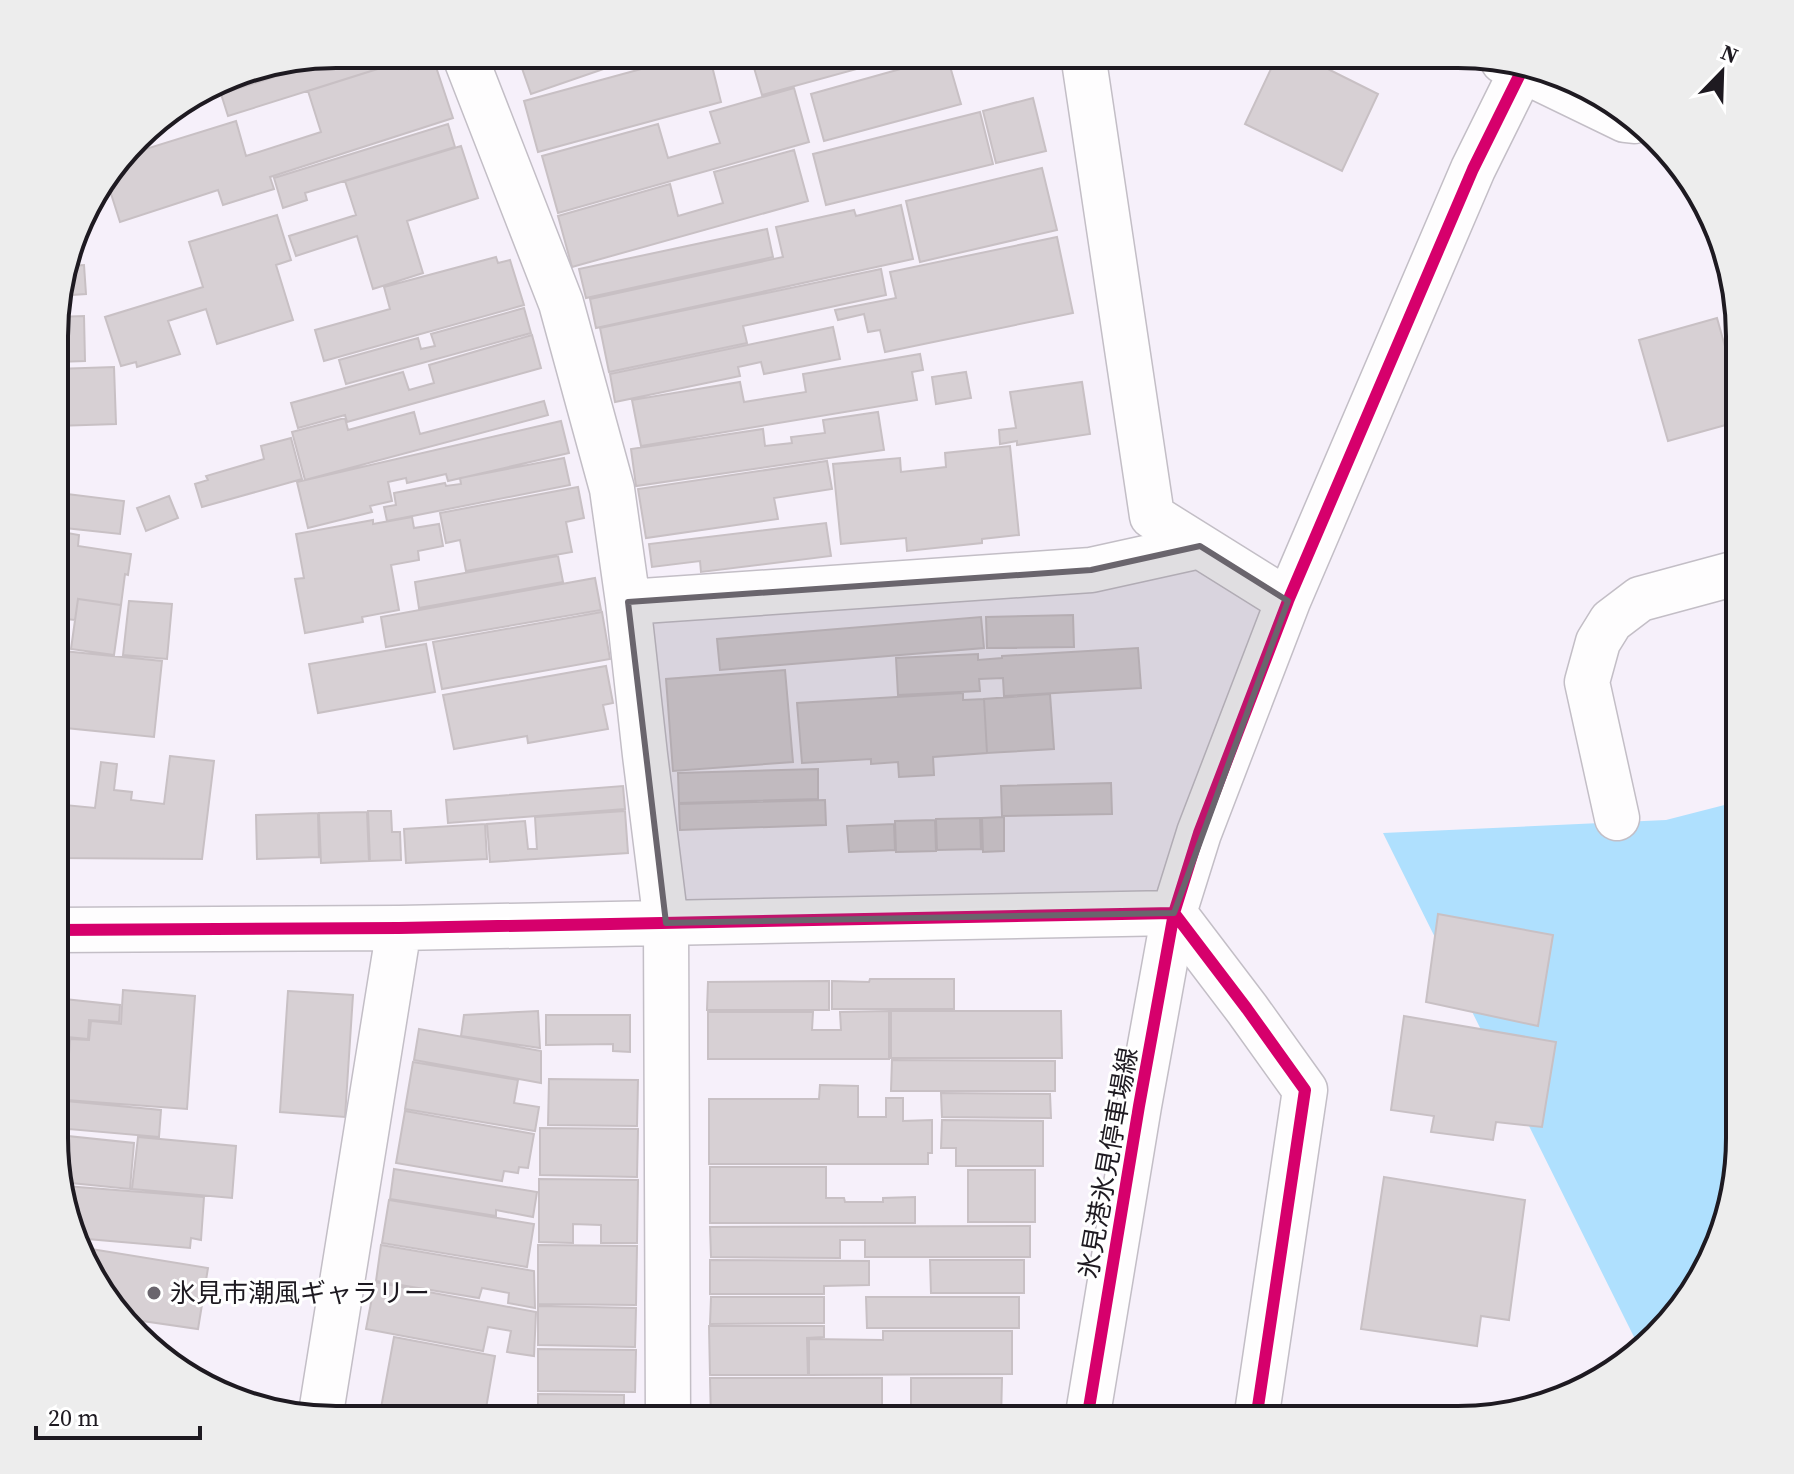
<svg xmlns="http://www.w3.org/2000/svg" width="1794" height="1474" font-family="'Source Serif 4','Noto Sans JP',serif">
	<rect width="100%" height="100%" fill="#f6f0fa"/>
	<path fill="#afe0fe" d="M1740,801L1739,1157L1711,1263L1658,1337L1640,1349L1383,833L1666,820Z"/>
	<path fill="#d7d0d4" stroke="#c8c0c4" stroke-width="2" d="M336,54H404L406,60L228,116L221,94L302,68L299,60Z
		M517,54H647L531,94Z
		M696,54H709L721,102L538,152L524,101Z
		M750,54H911L762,95Z
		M1278,54H1298L1378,94L1342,171L1245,124Z
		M947,56L961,104L824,141L811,94Z
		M406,60L409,69L434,61L453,118L270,177L274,189L223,205L218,190L120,222L106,178L123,156L236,121L246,156L321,132L308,91Z
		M794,88L809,142L558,213L542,156L658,124L668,158L720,143L710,112Z
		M1033,98L1046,151L996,163L983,111Z
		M980,112L993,164L826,205L813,154Z
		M448,124L455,147L305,193L307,200L283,208L274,178Z
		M461,146L478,198L407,221L423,273L373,289L357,236L296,256L289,236L356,215L345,181Z
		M794,150L808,201L572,267L558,216L670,184L678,216L723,203L714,172Z
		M1042,168L1057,230L920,262L906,201Z
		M901,205L913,259L596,328L590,299L783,257L776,227L854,210L856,216Z
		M277,215L291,260L276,265L293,320L217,344L206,309L168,321L180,354L137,367L136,362L121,366L105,317L203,287L189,242Z
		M767,229L773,257L586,298L579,269Z
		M1057,237L1073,313L885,352L880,330L868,332L864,314L838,320L835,310L896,298L890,272Z
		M496,257L498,263L510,260L524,305L324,361L315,330L390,309L384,287Z
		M84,265L86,294L57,296L67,266Z
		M881,269L886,295L743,326L747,343L609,372L600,328Z
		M524,308L531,333L346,384L339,360L418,338L421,349L435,346L431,334Z
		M84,316L85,361L56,362V317Z
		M1717,318L1726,350L1740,346V392L1733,394L1740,421L1668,441L1639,340Z
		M833,327L840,359L764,374L761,362L738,367L740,376L615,402L610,374Z
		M532,335L541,368L347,422L345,415L298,428L291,403L403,372L409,390L434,383L429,365Z
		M920,354L923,370L912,372L917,400L641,446L632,400L740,382L744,402L806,392L803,374Z
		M114,367L116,424L56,426V369Z
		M966,372L971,398L936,404L932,377Z
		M1082,382L1090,434L1017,445V441L1000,444L999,430L1016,428L1010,392Z
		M544,401L548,415L305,480L292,432L345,418L348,430L414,412L420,434Z
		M878,412L884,450L636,486L631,449L763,429L765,446L792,443L791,437L825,433L823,420Z
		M561,421L569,453L448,481L446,474L407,483L406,478L388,482L392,501L370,506L372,512L308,528L297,482Z
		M291,438L302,479L202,507L195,484L208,480L206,476L264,459L261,446Z
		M1010,446L1019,535L982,539V543L907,551L906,538L841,544L833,464L900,458L901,472L946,467L945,453Z
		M564,458L570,485L387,521L384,507L396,505L394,493L445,483L446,486L461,484L460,478Z
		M827,461L832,489L774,498L778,519L646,538L638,489Z
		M578,487L584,518L566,522L572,552L466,571L460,540L446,543L440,513Z
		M59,493L124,501L120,534L56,527Z
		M169,496L178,518L146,531L137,508Z
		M412,517L414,528L439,524L443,546L418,551L419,560L391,565L399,610L362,617L363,622L305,633L295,579L304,578L296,534L373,520V524Z
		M826,523L831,556L701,572L700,561L652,567L649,544Z
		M56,531L79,535L78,546L131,554L128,575L125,574L121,605L78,599L75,620L56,618V580L59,562H56Z
		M558,556L563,582L419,608L415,582Z
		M595,578L601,610L386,647L381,617Z
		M78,599L121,605L114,655L71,649Z
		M129,601L172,604L167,659L123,655Z
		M602,612L610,659L442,689L433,642Z
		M1073,615L1074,647L987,648L986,617Z
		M981,617L984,648L720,670L717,639Z
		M56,627L64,628L61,652H56Z
		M426,644L435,692L318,713L309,664Z
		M1138,648L1141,688L1004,696L1003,678L979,679L980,691L898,695L896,658L978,654V660L1002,658V656Z
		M63,651L162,661L154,737L56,727V664H62Z
		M606,666L613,703L603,705L608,729L528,743L527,736L454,749L443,695Z
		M785,670L793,762L673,771L666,679Z
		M963,693V700L984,699L987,753L933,757L934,775L899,777L898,762L871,764V759L802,763L797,703Z
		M1050,694L1054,749L987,753L984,699Z
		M170,756L214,761L202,859L55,858V804L95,808L101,762L117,764L114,790L132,792L131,800L164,804Z
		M818,769V799L679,803L678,773Z
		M1111,783L1112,814L1002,816L1001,786Z
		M623,786L625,809L448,823L446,800Z
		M825,800L826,825L680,830L679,804Z
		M368,811H391L392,832H400L401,860L370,861Z
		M625,811L628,853L490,862L487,824L525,821L528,849H537L535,817Z
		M367,812L369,861L321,863L319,813Z
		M318,813L319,857L257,859L256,815Z
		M1004,817V851L983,852L982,818Z
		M980,818L981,849L937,850L936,819Z
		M935,820L936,851L896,852L895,821Z
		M485,824L487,859L406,863L404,829Z
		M894,824L895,850L849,852L847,826Z
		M1438,914L1553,935L1538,1026L1426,1002Z
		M870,979H954V1009H832V981L869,982Z
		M829,981V1010H707L708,982Z
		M123,990L195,996L187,1109L66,1100L70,1039L89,1040L91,1021L121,1024Z
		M288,991L353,995L345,1117L280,1112Z
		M55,998L120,1005L119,1022L89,1020L88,1039L68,1037L63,1099L55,1098Z
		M538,1011L540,1048L461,1036L464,1015Z
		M889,1011V1059H708V1012H813L812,1030H841L840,1012Z
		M891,1011H1061L1062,1058H891Z
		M546,1015H630V1052L613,1051V1044L546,1045Z
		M1404,1016L1556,1042L1542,1127L1496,1122L1493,1140L1431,1132L1434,1116L1391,1110Z
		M419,1029L541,1051V1083L414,1060Z
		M892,1060L1055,1061V1091H891Z
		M413,1062L518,1080L514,1103L539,1107L535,1131L405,1109Z
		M549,1079L638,1080L637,1126L548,1125Z
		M820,1085L858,1086V1117H886V1098H903V1121L932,1120V1153H928V1164H709V1099H819Z
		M941,1093L1050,1094L1051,1118L942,1117Z
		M55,1100L161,1110L159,1137L69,1129L68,1136L134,1143L130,1189L61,1182L55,1157Z
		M405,1111L534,1134L528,1168L519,1167L518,1173L504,1171L502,1181L396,1163Z
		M942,1120L1043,1121V1166H956V1148H941Z
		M540,1128L638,1129L637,1177L540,1175Z
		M138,1137L236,1146L232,1198L132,1189Z
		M710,1167H826V1198H844L845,1202H883V1198L915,1197V1223H710Z
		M394,1169L537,1192L533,1217L496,1210V1216L390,1199Z
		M968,1170H1035V1222H968Z
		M1384,1177L1525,1200L1509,1320L1481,1316L1477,1346L1361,1329Z
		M539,1179L638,1180L637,1243H601V1225L573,1224V1243L539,1242Z
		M65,1186L204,1197L201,1240L191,1238L190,1248L76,1238L64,1194Z
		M389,1200L534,1224L527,1267L382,1243Z
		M1030,1226V1257H865V1240H840V1258L711,1257L710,1227Z
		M381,1245L534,1271L535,1308L508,1303L509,1293L482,1288L479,1298L376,1281Z
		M538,1245L637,1246L636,1305L538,1304Z
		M79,1247L208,1268L198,1329L122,1318L83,1263Z
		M710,1260L869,1261V1285L824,1286V1294H710Z
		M930,1260H1024V1293H931Z
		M375,1282L536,1312L534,1356L507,1352L511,1331L488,1327L483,1351L366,1329Z
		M711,1297H824V1323L710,1324Z
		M866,1297H1019V1328H867Z
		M538,1306L636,1308L635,1347L538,1345Z
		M709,1326H824V1337L807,1338L808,1375H710Z
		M883,1331H1012V1374L809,1375V1339L883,1340Z
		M394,1337L495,1356L484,1420L379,1419Z
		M538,1349L636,1350L635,1392L538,1391Z
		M710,1378H882V1419H711Z
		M911,1378H1002L1001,1420L911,1419Z
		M538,1394L624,1395V1420H510L538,1419Z
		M1343,1407L1424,1420H1340Z"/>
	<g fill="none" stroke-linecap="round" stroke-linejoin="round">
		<defs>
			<path id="minor" d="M464,54L561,303L612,489L628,602L645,755L666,923L668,1420
				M1083,54L1152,516L1288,601
				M1503,61L1625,120L1634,121
				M628,602L1091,570L1200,546
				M1617,818L1587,682L1598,642L1611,621L1640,599L1740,572
				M1174,913L1199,833L1288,601L1473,169L1524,66
				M1174,913L1247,1009L1305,1090L1256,1420
				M55,930L399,928L1174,913
				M320,1419L399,928"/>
			<path id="major" d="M1087,1420L1139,1106L1174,913"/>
		</defs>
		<use href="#minor" stroke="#c3bec6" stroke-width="47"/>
		<use href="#major" stroke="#c3bec6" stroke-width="47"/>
		<use href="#minor" stroke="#fefdfe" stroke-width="44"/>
		<use href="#major" stroke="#fefdfe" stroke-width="44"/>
		<defs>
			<path id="cycleway" d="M1174,913L1247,1009L1305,1090L1256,1420
				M55,930L399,928L1174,913
				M1087,1420L1139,1106L1174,913L1199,833L1288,601L1473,169L1524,66"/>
		</defs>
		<use href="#cycleway" stroke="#fff" stroke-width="17"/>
		<use href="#cycleway" stroke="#d6006c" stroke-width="12"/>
	</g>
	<path fill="#6a656d" fill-opacity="0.2" stroke="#6a656d" stroke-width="6" stroke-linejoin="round" d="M1200,546L1288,601L1174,913L666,923L628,602L1091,570Z"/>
	<circle fill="#6a656d" stroke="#fff" stroke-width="3" cx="154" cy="1293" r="8"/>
	<g text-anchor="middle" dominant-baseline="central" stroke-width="6" stroke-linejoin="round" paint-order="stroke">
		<g font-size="26" fill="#1e1a21" stroke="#fff">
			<text transform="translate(1108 1163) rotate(-80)">氷見港氷見停車場線</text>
		</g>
		<g font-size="26" fill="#1e1a21" stroke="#fff" text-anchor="start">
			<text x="170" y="1293">氷見市潮風ギャラリー</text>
		</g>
	</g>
	<path d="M0 0H1794V1474H0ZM336 68H1458A268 268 0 0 1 1726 336V1138A268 268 0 0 1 1458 1406H336A268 268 0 0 1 68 1138V336A268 268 0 0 1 336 68Z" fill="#ededed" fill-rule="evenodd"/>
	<path fill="none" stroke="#1e1a21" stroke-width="4" d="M336 68H1458A268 268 0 0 1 1726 336V1138A268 268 0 0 1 1458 1406H336A268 268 0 0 1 68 1138V336A268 268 0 0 1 336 68Z"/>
	<g transform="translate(1722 72) rotate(23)" stroke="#ffffff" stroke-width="6" paint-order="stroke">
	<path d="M0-6L14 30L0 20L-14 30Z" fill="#1e1a21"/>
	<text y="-12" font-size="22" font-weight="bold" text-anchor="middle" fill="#1e1a21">N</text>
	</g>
	<path d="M36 1426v12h164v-12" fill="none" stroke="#1e1a21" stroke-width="4"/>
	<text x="48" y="1426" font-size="24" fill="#1e1a21" stroke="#ffffff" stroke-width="6" paint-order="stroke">20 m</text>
</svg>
